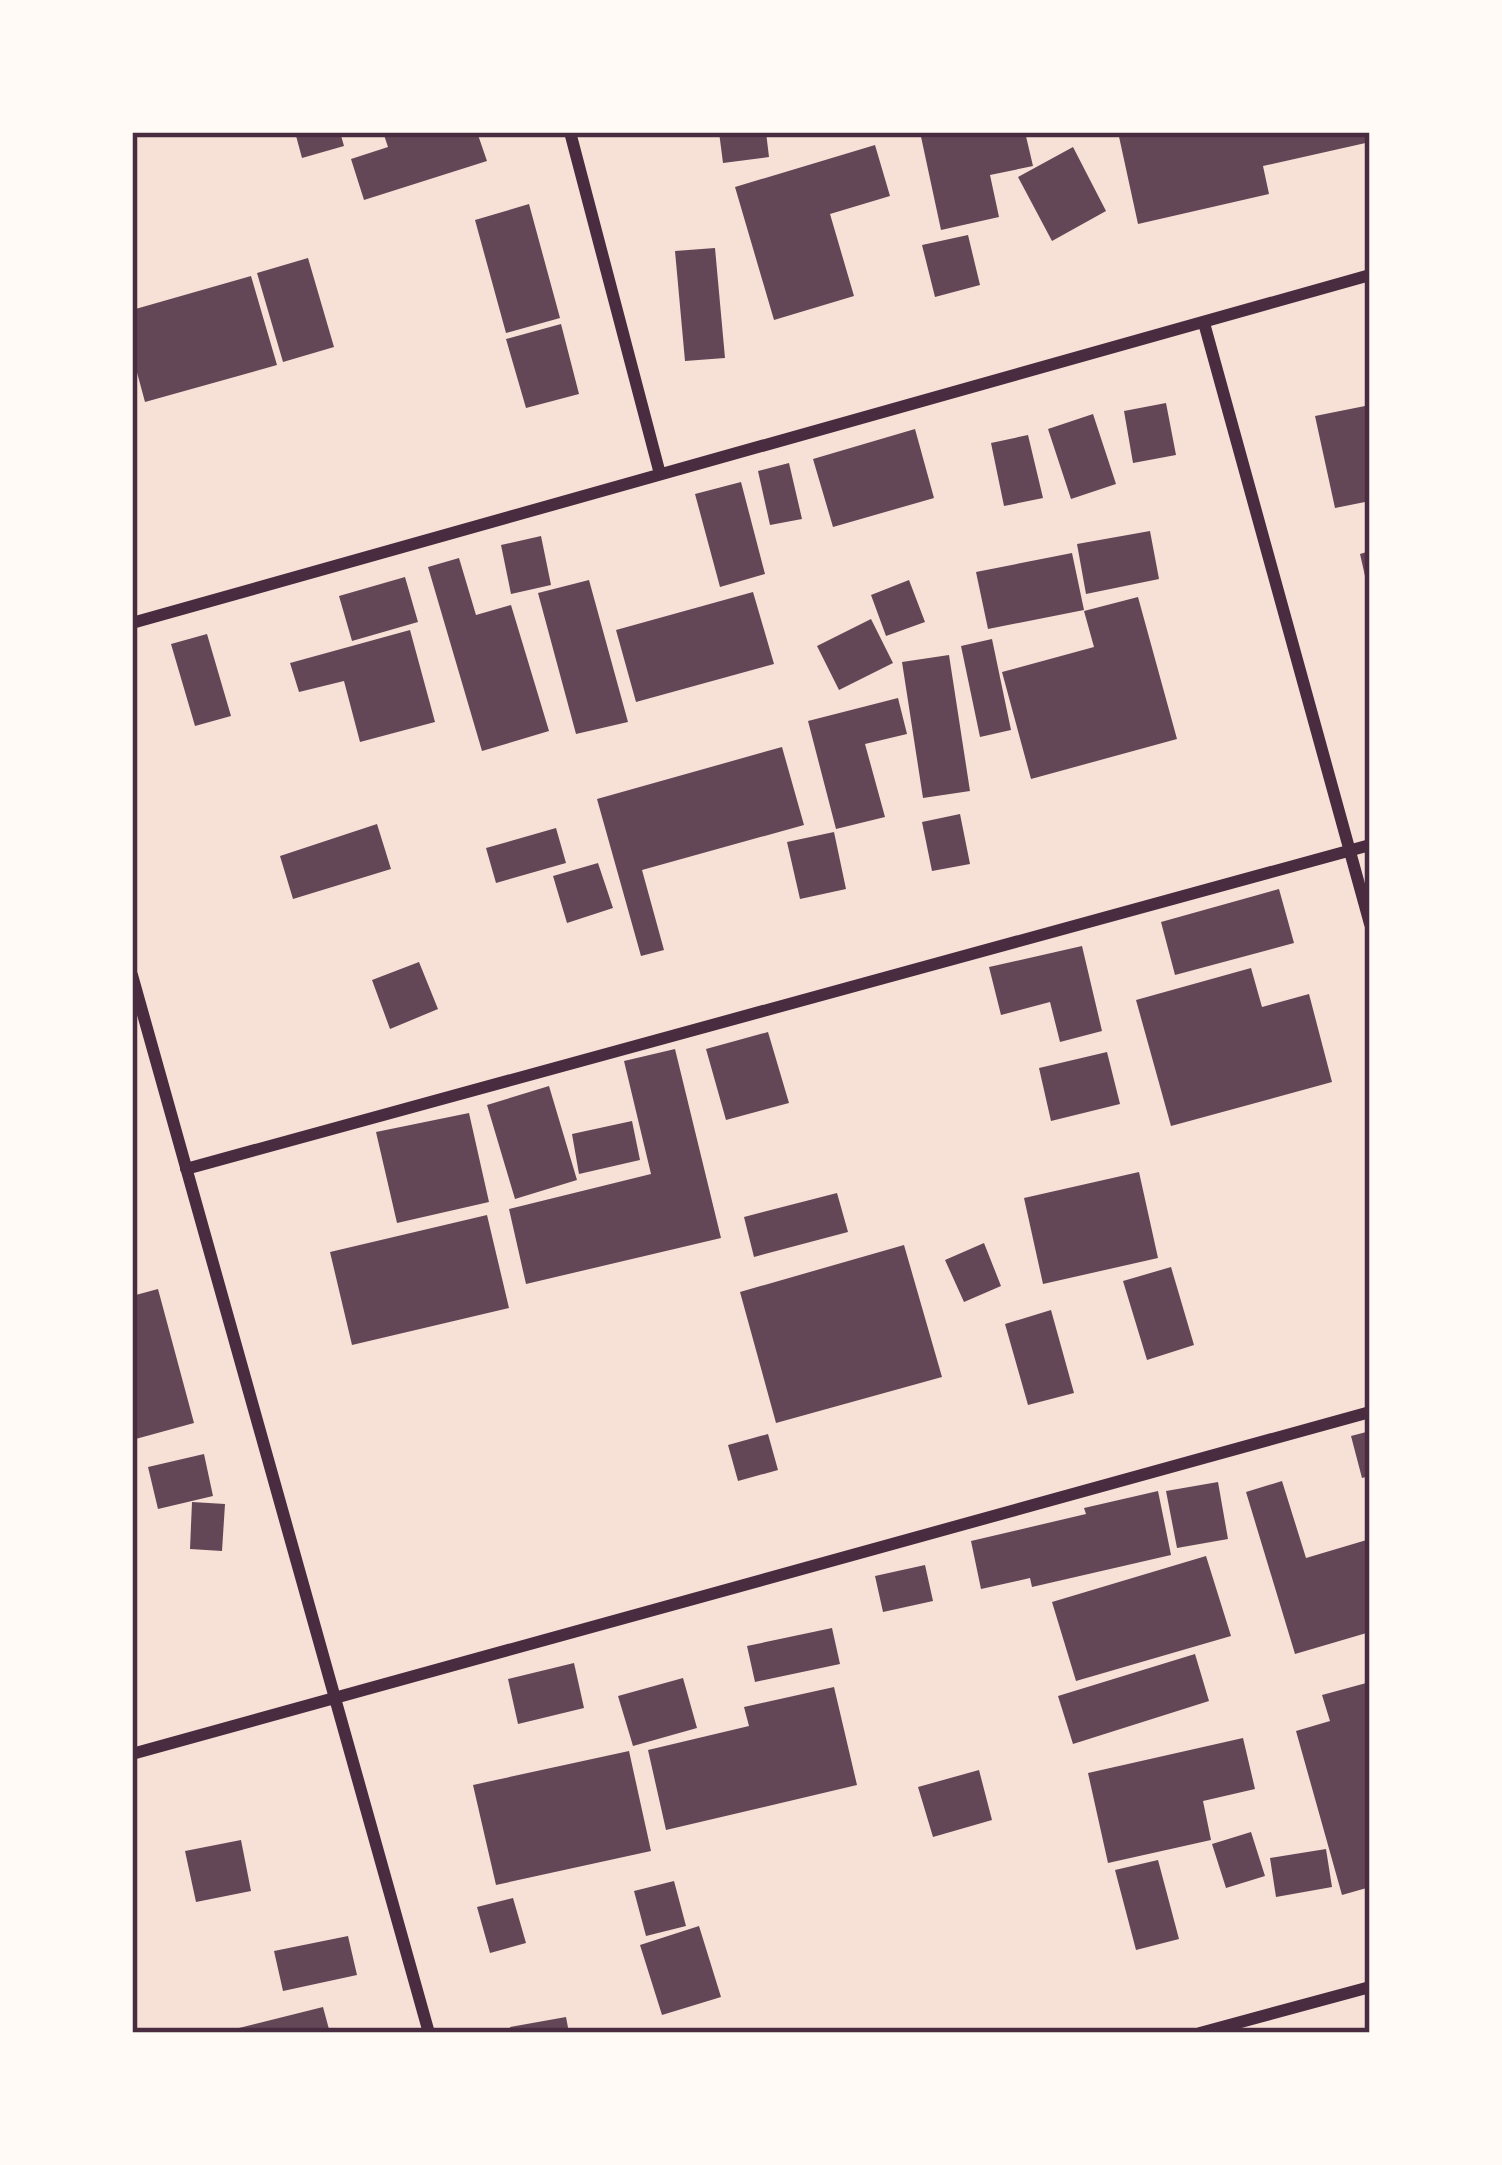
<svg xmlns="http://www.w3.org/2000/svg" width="1502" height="2165" font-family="'IBM Plex Serif',serif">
	<rect width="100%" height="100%" fill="#f7e1d7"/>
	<path fill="#644757" d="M295,132H340L344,146L302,158Z
		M383,132H477L487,161L364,200L351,159L388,147Z
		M719,132H766L769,157L723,163Z
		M920,132H1025L1033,166L990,175L999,217L941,230Z
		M1118,132H1370V142L1263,166L1269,194L1138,224Z
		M875,145L890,196L830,214L854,296L774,320L735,187Z
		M1073,147L1106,211L1052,241L1018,177Z
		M529,204L560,318L506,333L475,220Z
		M968,235L980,285L935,297L922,245Z
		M715,248L725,358L685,361L675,251Z
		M308,258L334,347L283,362L257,273Z
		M251,276L277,365L145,402L132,354V310Z
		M561,324L579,394L526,408L506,339Z
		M1166,403L1176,455L1133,463L1124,411Z
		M1370,405V501L1335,508L1315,416Z
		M1093,414L1116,484L1071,499L1048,429Z
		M915,429L934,498L833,527L813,459Z
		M1028,435L1043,498L1004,506L991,443Z
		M789,463L802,519L770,525L758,471Z
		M741,482L765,574L720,587L695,494Z
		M1150,531L1159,579L1086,594L1077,544Z
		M541,536L551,585L511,594L501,545Z
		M1370,551V589H1368L1360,554Z
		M1072,553L1084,610L988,629L976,572Z
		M459,558L476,615L511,605L549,731L482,751L428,567Z
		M405,577L418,622L352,641L339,596Z
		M589,580L628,722L576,734L538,593Z
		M909,580L925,622L886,636L871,595Z
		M753,592L774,664L636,702L616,630Z
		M1138,597L1177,739L1031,779L1002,672L1094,647L1084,611Z
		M871,619L893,663L839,690L817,646Z
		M410,630L435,722L360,742L344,681L299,692L290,663Z
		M207,634L231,716L195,726L171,644Z
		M992,639L1011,730L980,737L961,646Z
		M949,655L970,791L923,798L902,662Z
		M898,698L907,734L865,744L885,817L836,829L808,721Z
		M782,747L804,825L642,870L664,950L641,956L597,799Z
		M960,814L970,864L932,871L922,822Z
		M377,824L391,869L293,899L280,856Z
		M556,828L566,863L496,883L486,848Z
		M834,832L846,889L800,899L787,842Z
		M598,863L613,908L567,923L553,876Z
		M1279,889L1294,943L1175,975L1161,922Z
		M1082,946L1102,1031L1060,1042L1050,1002L1001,1015L989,967Z
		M419,962L438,1009L390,1029L372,980Z
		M1251,968L1262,1007L1309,994L1332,1082L1171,1126L1136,1000Z
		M768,1032L789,1103L726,1120L706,1049Z
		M675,1049L721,1238L526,1284L509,1209L651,1174L624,1061Z
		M1107,1052L1120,1104L1051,1121L1039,1068Z
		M549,1086L577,1180L515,1199L487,1105Z
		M469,1113L489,1202L397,1223L376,1132Z
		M632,1121L640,1160L579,1174L572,1134Z
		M1139,1172L1158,1258L1043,1284L1024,1198Z
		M837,1193L848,1232L754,1257L744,1217Z
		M487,1215L509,1308L352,1345L330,1252Z
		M984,1243L1001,1286L964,1302L945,1260Z
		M904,1245L942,1377L776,1423L740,1292Z
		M1171,1267L1194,1345L1147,1360L1123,1281Z
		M158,1289L194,1423L132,1440V1296Z
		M1051,1310L1074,1393L1028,1405L1005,1324Z
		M1370,1431V1476L1362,1478L1351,1436Z
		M768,1434L778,1470L738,1481L728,1445Z
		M204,1454L213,1496L158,1509L148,1467Z
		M1282,1481L1306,1558L1370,1539V1632L1295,1654L1246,1492Z
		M1218,1482L1228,1539L1177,1548L1166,1491Z
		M1158,1491L1171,1555L1032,1587L1030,1578L981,1589L971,1541L1086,1514L1084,1508Z
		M192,1502L225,1504L222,1551L190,1549Z
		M1206,1556L1231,1636L1076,1681L1052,1602Z
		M925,1565L933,1601L883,1612L875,1576Z
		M832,1628L840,1664L755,1682L747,1646Z
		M1195,1654L1209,1701L1073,1744L1058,1696Z
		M574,1663L584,1708L518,1724L508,1679Z
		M683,1678L697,1728L633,1746L618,1696Z
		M1370,1682V1887L1342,1895L1296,1731L1330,1721L1322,1695Z
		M834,1687L857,1785L666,1830L648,1750L749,1726L744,1707Z
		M1243,1738L1255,1789L1203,1801L1211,1840L1108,1863L1088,1773Z
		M629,1751L651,1851L496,1885L473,1785Z
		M979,1770L992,1820L933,1837L918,1787Z
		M1251,1832L1265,1876L1226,1888L1212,1844Z
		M241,1840L251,1891L196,1902L185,1851Z
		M1326,1849L1332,1887L1276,1897L1270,1858Z
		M1158,1860L1179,1939L1136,1950L1115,1870Z
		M674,1881L686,1926L646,1936L634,1891Z
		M513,1898L526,1943L490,1953L477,1907Z
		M699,1926L721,1997L662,2015L640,1945Z
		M348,1936L357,1975L283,1991L274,1951Z
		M323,2007L330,2033H227V2031Z
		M566,2017L569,2033H511L510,2027Z"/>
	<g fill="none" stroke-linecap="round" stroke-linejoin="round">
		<path stroke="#4a2c40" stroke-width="12" d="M570,132L660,474
			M1204,323L1370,924
			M132,623L1370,275
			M132,975L429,2033
			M186,1169L1370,845
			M132,1754L1370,1412
			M1200,2033L1370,1987"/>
	</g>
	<rect width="1502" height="2165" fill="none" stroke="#fffaf5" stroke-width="270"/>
	<rect x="135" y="135" width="1232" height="1895" fill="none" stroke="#4a2c40" stroke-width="4.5"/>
</svg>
